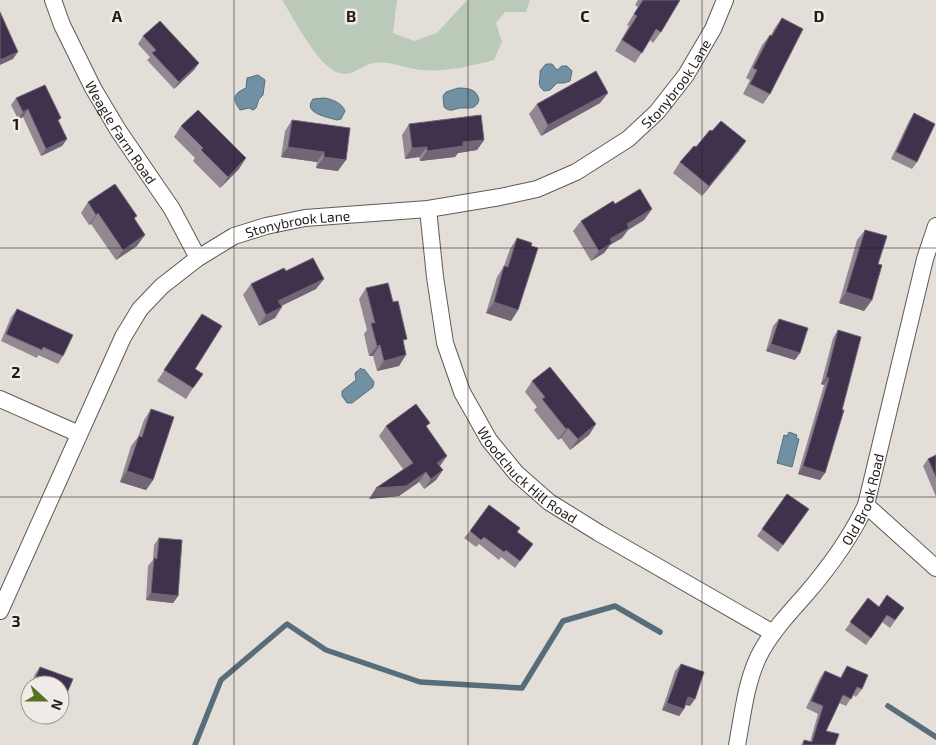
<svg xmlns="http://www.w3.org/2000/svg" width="936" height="745" font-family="'Exo 2',sans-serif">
	<rect width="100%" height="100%" fill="#e4ded9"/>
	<path fill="#bbcab8" d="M282,0H397L393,33L414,41L437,33L467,0H530L526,12H505L496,23L502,42L494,60C471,66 447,72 423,70C406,69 390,60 373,63C359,66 351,80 334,71C315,60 294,19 282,0Z"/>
	<path fill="#6f91a3" stroke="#576e7a" d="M546,64H552L557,70L562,66H567L572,71L570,81L564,83H557L550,90L544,91C536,85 541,80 540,71Z
		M258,75L265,80L263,95L259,99L256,108L253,110L249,108L240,110C232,98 233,94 246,88L247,78Z
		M458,88C468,88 477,89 479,100C476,109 471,108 463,108C455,107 452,114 444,107L443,96L446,92Z
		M324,98C332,99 342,103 345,111L341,119L337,120C327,117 302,113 313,99Z
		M361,368L362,370L364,369L374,382L373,387L352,403H347L342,396V391L356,380L355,373Z
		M789,432L797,435L796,438L799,439L792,467L777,463L784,435L787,436Z"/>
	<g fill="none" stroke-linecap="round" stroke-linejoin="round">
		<path stroke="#576e7a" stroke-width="5.5" d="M888,706L936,737
			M195,745L221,680L287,624L326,650L420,682L522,688L563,621L615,606L660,632"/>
		<defs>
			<g id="minor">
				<path id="s1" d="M53,0L62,25L93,88L118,130L172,209L198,258"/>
				<path id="s2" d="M428,209L435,277L445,343L462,392L489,440L516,473L549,502L599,533L773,633"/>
				<path d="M0,399L79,434"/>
				<path d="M866,505L936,568"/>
				<path id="s3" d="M0,611L123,337L140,309L162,286L198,258L234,236L266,226L305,218L428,209L500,197L537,189L576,172L628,139L657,112L686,75L713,29L725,0"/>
				<path id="s4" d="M737,745C743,714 746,678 762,650C774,629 791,611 807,593C830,566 851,537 866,505L925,259L936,226"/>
			</g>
		</defs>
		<use href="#minor" stroke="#5f5a56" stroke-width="18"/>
		<use href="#minor" stroke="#fff" stroke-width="16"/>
	</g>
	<path fill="#918892" d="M638,0H680L661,32L653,43L650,40L635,63L615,51L629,26L627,25L638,7L635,5Z
		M782,18L770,94L763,104L743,94L750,80L746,78L762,45L770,35H771L774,29Z
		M143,36L199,63L194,70L174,89L147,60L150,57L138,44Z
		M608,93L600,103L541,136L529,114L537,104Z
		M16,98L61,118L58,121L67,139L62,146L41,156L23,117L18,119L11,105Z
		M914,113L917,162L912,169L891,159L909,121Z
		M292,120L350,128L338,171L316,168L317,162L281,157L285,131Z
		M409,124L484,140L477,150L458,153L455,157L420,161L419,157L405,159L402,135Z
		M181,126L239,169L220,188L193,161L195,158L174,137Z
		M696,147L739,151L702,196L673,173L680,162Z
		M88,202L134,219L137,246L116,260L91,224L89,225L81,213Z
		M615,204L652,209L644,220L628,230L622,238L610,245L604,253L591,261L573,231L581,221Z
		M865,230L872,300L864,311L839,303L857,240Z
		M517,238L531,246L518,310L511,321L486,313L497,277L504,266L510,249Z
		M286,271L316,289L281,306L275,318L259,326L243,295L251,284Z
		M366,288L404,344L399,366L377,371L373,356H369L364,334L367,330L359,299Z
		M17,309L63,356L58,364L38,355L37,358L1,341L11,317Z
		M202,314L193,388L186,399L157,381Z
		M779,319L795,360L766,351L773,326Z
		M838,330L842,410L820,480L798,474L824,385L821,384L833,338Z
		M532,381L596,424L589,435L570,450L561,438L558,440L534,410L537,407L525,392Z
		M151,409L153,480L146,490L120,482L131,446L138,437L144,420Z
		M386,426L427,427L440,466L436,480L424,489L419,482L399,496L369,499L403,469L379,436Z
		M936,455V497L923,466L928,459Z
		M787,494L809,509L778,552L757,536Z
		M470,531L517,532L533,544L515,568L501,557L499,560L479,544L476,547L464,538Z
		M159,538L178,596L173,603L146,600L148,566L153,560L154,545Z
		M868,598L879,607L904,608L890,628L882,622L866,645L845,630Z
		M681,664L690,706L685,705L684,709L679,716L662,710L675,671Z
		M847,666L862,689L856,697L853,695L846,706L839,703L826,731L835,745H801L804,740L810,742L818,714L806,708L820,678L825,671L840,678Z
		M40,667L73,679L67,693L62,700L60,699V685H31L35,674Z
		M30,687V712L22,709Z"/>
	<path fill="#706676" d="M18,52L13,59L0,65V60Z
		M199,63L194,70L174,89L179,82Z
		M608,93L600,103L541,136L548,125Z
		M28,109L23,117L18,119L23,112Z
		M67,139L62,146L41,156L46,149Z
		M484,140L477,150L458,153L455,157L420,161L427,151L463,142Z
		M746,141L739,151L702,196L709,186Z
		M288,147L324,152L317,162L281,157Z
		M427,147L419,157L405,159L412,148Z
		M324,157L346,160L338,171L316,168Z
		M246,158L239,169L220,188L228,177Z
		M652,209L644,220L628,230L622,238L610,245L604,253L591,261L599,251L610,239L627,224Z
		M98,213L91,224L89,225L96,215Z
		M145,235L137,246L116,260L123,250Z
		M324,279L316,289L271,311L278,301Z
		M846,292L872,300L864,311L839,303Z
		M494,302L518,310L511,321L486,313Z
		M282,307L275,318L259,326L266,315Z
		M771,344L800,353L795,360L766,351Z
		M380,345L373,356H369L377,346Z
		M406,355L399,366L377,371L384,361Z
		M826,377L829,378L824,385L821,384Z
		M596,424L589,435L570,450L578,439Z
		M568,428L561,438L558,440L566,429Z
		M447,456L440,466L437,463Z
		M803,466L825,473L820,480L798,474Z
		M443,470L436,480L424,489L431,479Z
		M127,471L153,480L146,490L120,482Z
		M426,472L419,482L399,496L369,499L376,488Z
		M151,593L178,596L173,603L146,600Z
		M60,690L67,693L62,700L60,699Z
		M688,697L695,699L690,706L683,704Z
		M27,701L30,702V712L22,709Z
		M667,703L684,709L679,716L662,710Z
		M39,715H49L47,718Z"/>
	<path fill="#3e324c" stroke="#706676" d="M643,0H680L661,32L656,29L642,53L622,40L637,16L634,14Z
		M0,12L18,52L0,60Z
		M782,18L803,29L770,94L750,84L757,70L753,68L770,35L772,36Z
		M160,21L199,63L179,82L152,53L156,50L143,36Z
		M596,71L608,93L548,125L537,104Z
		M45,85L61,118L58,120L67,139L46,149L28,109L23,112L16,98Z
		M198,110L246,158L228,177L201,150L203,148L181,126Z
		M914,113L935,124L917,162L896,152Z
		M481,115L484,140L463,142V146L427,151V147L412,148L409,124Z
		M292,120L350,128L346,160L324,157V152L288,147Z
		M721,121L746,141L709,186L680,162L694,146L696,147L710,130L712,131Z
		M115,184L137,216L134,218L145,235L123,250L98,213L96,215L88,202Z
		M640,189L652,209L627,224L629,228L610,239L612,243L599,251L581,221L613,201L615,204Z
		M865,230L887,236L878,264L882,265L872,300L846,292Z
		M517,238L532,243L531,246L538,248L518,310L494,302L504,266L508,267Z
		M313,258L324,279L278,301L282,307L266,315L251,284L284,268L286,271Z
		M388,283L393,302L398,301L407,339L403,340L406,355L384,361L380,345L377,346L371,323H375L366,288Z
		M17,309L73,335L63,356L43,347L42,350L6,334Z
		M202,314L222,326L195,369L203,374L193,388L164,370Z
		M779,319L808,328L800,353L771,344Z
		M838,330L861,337L842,410H844L825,473L803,466L829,378L826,377Z
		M550,367L596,424L578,439L568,428L566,429L542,399L545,397L532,381Z
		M416,404L430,423L426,426L447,456L437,463L443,470L431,479L426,472L406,486L376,488L413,463L386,426Z
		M151,409L174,417L153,480L127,471L139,436L142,437Z
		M936,455V477L928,459Z
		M787,494L809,509L783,545L762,529Z
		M489,505L520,528L517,532L533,544L520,561L506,550L504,552L484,537L481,540L470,531Z
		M159,538L182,540L178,596L151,593L154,558L157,559Z
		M887,595L904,608L895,620L887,615L871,638L850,622L868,598L879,607Z
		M681,664L704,672L695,699L688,697L684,709L667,703Z
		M847,666L868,675L862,689L857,687L851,699L843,695L826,731L839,734L835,745H803L804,740L812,742L823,706L811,701L825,671L841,678Z
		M40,667L73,679L67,693L60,691V685H33Z
		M30,693V702L27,701Z"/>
	<path fill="none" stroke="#201e1c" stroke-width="1" stroke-opacity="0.55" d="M234,0V745M468,0V745M702,0V745M0,248H936M0,497H936"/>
	<g text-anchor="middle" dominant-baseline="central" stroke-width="5" stroke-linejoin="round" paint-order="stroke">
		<g font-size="14" fill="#201e1c" stroke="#f1ebe7">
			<text stroke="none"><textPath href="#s3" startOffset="938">Stonybrook Lane</textPath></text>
			<text stroke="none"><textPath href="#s1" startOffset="149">Weagle Farm Road</textPath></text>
			<text stroke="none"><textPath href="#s3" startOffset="518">Stonybrook Lane</textPath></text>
			<text stroke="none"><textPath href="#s2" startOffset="294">Woodchuck Hill Road</textPath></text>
			<text stroke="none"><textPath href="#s4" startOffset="282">Old Brook Road</textPath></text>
		</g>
	</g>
	<g font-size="16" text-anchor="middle" font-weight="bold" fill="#201e1c" stroke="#f1ebe7" stroke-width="5" stroke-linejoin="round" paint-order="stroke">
		<text x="117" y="22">A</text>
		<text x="351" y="22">B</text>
		<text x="585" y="22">C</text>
		<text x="819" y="22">D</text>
		<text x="16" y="130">1</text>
		<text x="16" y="378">2</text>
		<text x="16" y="627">3</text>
	</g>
	<g transform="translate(45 700) rotate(111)"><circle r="24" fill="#f1ebe7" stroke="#9d9996"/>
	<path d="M0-4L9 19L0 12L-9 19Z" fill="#587224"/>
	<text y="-8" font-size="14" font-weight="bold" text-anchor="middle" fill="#201e1c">N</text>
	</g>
</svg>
